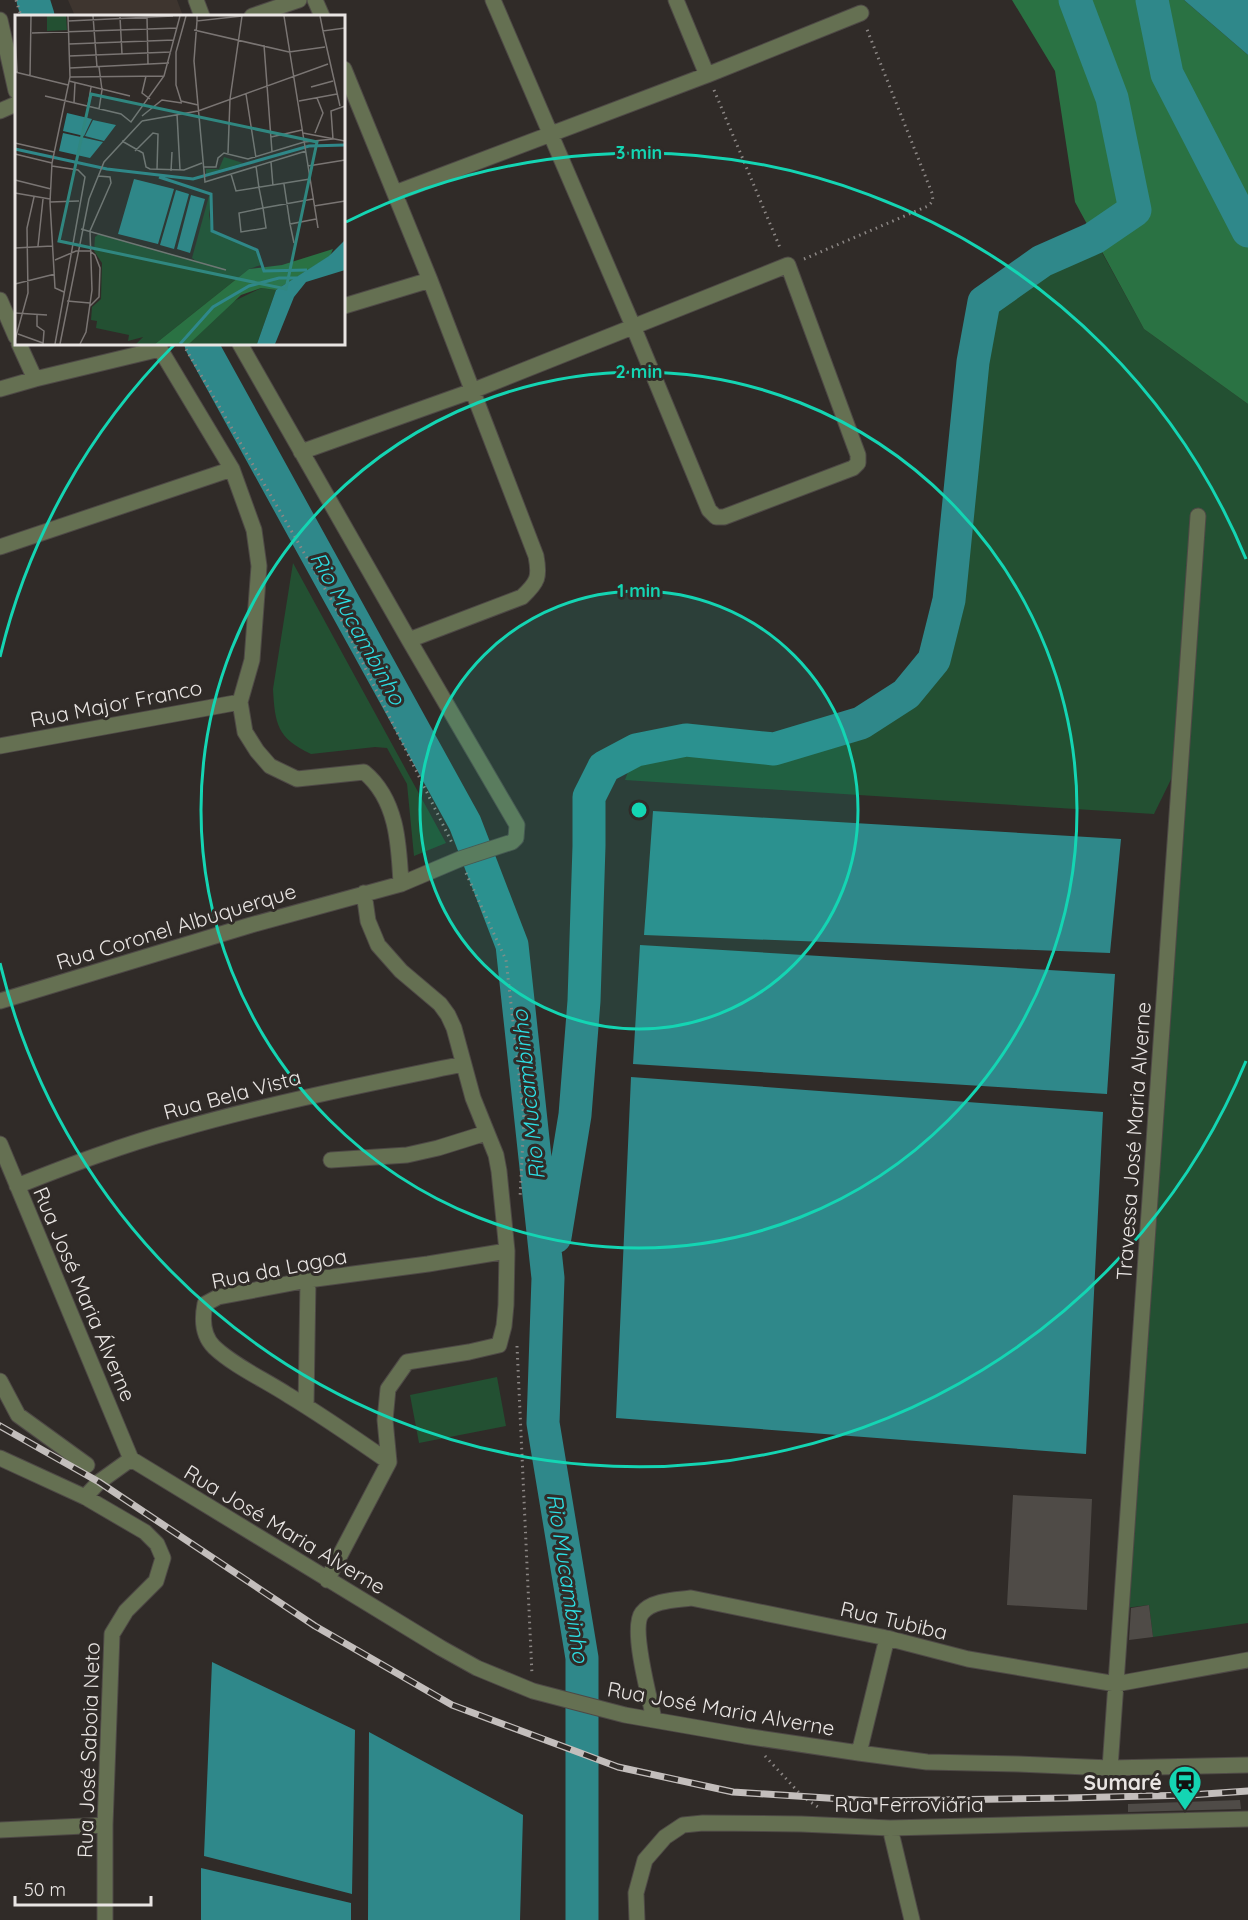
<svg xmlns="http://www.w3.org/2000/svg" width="1248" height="1920" font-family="Quicksand,sans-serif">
	<rect width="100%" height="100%" fill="#302b28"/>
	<path fill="#3e352f" d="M68,0H177L183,16H75Z"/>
	<path fill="#235032" d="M1094,238L1144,329L1248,404V1623L1153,1637L1149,1605L1125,1608L1180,761L1154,814L625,780L636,750L686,740L774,749L861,723L906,694L934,660L949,600L973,362L984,302L1042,261Z
		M293,563L446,843L414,856L407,784L387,748L375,747L311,754C277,738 275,724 273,689Z
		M497,1377L506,1426L419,1443L410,1395Z"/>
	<path fill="#2a7243" d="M1012,0H1184L1248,55V404L1144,329L1075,202L1055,71Z"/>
	<path fill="#2f888a" d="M1184,0H1248V55Z
		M653,811L1121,839L1110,953L644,935Z
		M640,945L1115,974L1107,1094L633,1064Z
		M631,1077L1103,1112L1086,1454L616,1418Z
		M212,1662L355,1730L352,1894L204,1856Z
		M369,1732L523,1815L520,1920H368Z
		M201,1868L351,1903V1920H201Z"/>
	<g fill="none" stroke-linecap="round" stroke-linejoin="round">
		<path stroke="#2f888a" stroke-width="33" d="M33,0L38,16
			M1152,0L1167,74L1248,231
			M201,344L465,823L512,945L548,1278L543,1423L582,1658V1920
			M555,1237L575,1115L584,1001L589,846V797L604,767L636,750L686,740L774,749L861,723L906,694L934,660L949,600L973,362L984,302L1042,261L1094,238L1135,210L1112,98L1075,0"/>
	</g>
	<path fill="#4f4b47" d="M1013,1495L1092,1499L1087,1610L1007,1605Z
		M1149,1605L1153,1637L1129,1640L1131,1608Z
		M1240,1800L1241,1809L1128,1812V1804Z"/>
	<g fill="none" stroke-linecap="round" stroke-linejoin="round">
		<defs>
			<path id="minor" d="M196,0L202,16
				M315,0L322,16
				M252,16L299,0
				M0,20L16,91
				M344,69L430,280L536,556C540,577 538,582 522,597L409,640
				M707,75L861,13
				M0,111L16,104
				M395,193L707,75L676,0
				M0,300L16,337
				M344,306L430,280
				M19,344L35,379
				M157,344L232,469L254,530L259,566L252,660L240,702L245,732L257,751L270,766L297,779L364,772C397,799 399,844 401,884
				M0,389L35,379L160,349
				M301,452L472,391L788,265L858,455V463L853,468L724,517H716L709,510L633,326L493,0
				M0,547L232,469
				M0,746L240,702
				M0,1001L251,925L401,884L460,859L512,842L516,838L517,825L409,640L240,344
				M0,1144L131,1459
				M331,1160L407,1155L438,1148L486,1133
				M17,1186C70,1165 122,1145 177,1130C271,1103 367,1084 463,1064
				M0,1381L18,1415L87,1465
				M306,1406L308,1280
				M0,1458L85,1497L145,1532L157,1544L163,1558L156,1581L126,1611L112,1634L105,1825V1920
				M131,1459L441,1648L477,1668L533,1691L625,1715L745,1736L859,1753L927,1762L1018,1764L1110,1768L1248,1765
				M389,1462C356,1439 323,1416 288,1395C265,1380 234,1366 214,1347C202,1335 202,1319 205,1304L218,1297L308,1280L428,1264L507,1251
				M85,1497L99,1482L131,1459
				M327,1580L389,1462L385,1420L388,1389L407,1362L469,1352L499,1345L504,1326L506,1305L507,1251L499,1171L496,1155L473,1098L454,1028L448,1015L440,1004L401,971L378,945L368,921L364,893
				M654,1719C650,1699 630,1628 642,1613C652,1600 677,1600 691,1598L887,1638L968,1659L1116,1684L1248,1660
				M859,1753L887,1638
				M1110,1768L1198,516
				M890,1828L912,1920
				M0,1830L105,1825
				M637,1920L636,1893L645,1860L665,1837L683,1825L703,1823L801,1824L890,1828L1248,1819"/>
		</defs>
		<use href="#minor" stroke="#4e4946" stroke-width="17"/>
		<path stroke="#8c8785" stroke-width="3" stroke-dasharray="1.5 4.5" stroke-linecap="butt" d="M16,0L21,16
			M714,90L781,250
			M804,259L928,206L933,201L932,193L866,27
			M183,344L332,601L453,845
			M466,873L506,960L524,1118L520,1198
			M517,1346L532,1675
			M765,1756L803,1797L821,1809"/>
		<use href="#minor" stroke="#657052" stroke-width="15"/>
		<defs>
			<path id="rail" d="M0,1426L99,1482L315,1626L452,1705L618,1767L733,1792L873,1801L1067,1798L1190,1795L1248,1791"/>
		</defs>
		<use href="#rail" stroke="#c3bebc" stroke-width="7"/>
		<use href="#rail" stroke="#302b28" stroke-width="4.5" stroke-dasharray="14" stroke-linecap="butt"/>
	</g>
	<circle cx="639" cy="810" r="219" fill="#14d5b3" fill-opacity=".12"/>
	<g fill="none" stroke="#14d5b3" stroke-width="3">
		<circle cx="639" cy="810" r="219"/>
		<circle cx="639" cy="810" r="438"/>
		<path d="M1246 1061A657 657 0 0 1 0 963M0 657A657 657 0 0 1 174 345M346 222A657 657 0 0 1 1246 559"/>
	</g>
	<defs>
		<symbol id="station-pin" viewBox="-11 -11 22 30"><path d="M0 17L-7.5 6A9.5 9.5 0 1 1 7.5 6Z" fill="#14d5b3" stroke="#302b28"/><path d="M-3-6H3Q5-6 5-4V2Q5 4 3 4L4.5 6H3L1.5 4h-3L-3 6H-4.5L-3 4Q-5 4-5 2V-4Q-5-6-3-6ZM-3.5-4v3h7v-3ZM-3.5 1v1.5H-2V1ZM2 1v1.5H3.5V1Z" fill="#111"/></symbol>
	</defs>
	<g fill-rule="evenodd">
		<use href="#station-pin" x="1166" y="1763" width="38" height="52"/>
	</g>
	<g text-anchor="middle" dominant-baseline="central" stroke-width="6" stroke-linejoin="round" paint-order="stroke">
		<g font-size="21" fill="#e9e5e3" stroke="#302b28">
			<text transform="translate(116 703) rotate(-11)">Rua Major Franco</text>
			<text transform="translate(176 926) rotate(-17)">Rua Coronel Albuquerque</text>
			<text transform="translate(232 1094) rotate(-15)">Rua Bela Vista</text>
			<text transform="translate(1133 1141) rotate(-86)">Travessa José Maria Alverne</text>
			<text transform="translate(279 1268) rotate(-11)">Rua da Lagoa</text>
			<text transform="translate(85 1294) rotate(67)">Rua José Maria Álverne</text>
			<text transform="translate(285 1529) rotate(31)">Rua José Maria Alverne</text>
			<text transform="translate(894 1620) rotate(13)">Rua Tubiba</text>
			<text transform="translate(721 1708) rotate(10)">Rua José Maria Alverne</text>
			<text transform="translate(88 1750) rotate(-88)">Rua José Saboia Neto</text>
			<text x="909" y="1804">Rua Ferroviária</text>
		</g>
		<g font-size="21" font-weight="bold" fill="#e9e5e3" stroke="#302b28" text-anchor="end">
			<text x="1162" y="1782">Sumaré</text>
		</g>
		<g font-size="22" font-style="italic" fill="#2ddfe4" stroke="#302b28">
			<text transform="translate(358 628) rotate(61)">Rio Mucambinho</text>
			<text transform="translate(528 1095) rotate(-96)">Rio Mucambinho</text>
			<text transform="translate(568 1578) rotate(81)">Rio Mucambinho</text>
		</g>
	</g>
	<g transform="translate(15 15)">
		<rect width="330" height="330" fill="#302b28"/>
		<path d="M32,1H51L52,15L32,16ZM209,142L228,148L191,159V154H204ZM194,181L197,183L194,200L197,217L242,235L246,250L234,254L140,329H121L128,322L113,326L114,320L81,313L82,306L76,305L77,292L86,284L87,248L79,236L80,222L84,219L181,246L177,243ZM246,273L261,275L242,329H174L213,289Z" fill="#235032"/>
		<path d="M318,234L315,241L261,275L246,273L226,280L174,329H140L234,254L267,250Z" fill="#2a7243"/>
		<path d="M52,98L77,104L69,121L48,116ZM78,105L101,110L89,126L70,121ZM48,118L88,127L75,143L44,136ZM119,164L159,174L143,229L103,219ZM161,175L174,179L159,234L145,230ZM176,180L190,184L175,238L162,234ZM330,225V255L291,267L279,282L260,329H242L261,275L314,241Z" fill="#2f888a"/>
		<path fill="none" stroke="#2f888a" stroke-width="3" d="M0,134L92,154L178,164L294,131L330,130M144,162L196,179L197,216L242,235L249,256L292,255M165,329L198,292L234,271L264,263H282"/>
		<path fill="none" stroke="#7a7573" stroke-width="1.5" d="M78,1L82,52M171,1L161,37V70L166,86L183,90M182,1V6L227,1M269,1L303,213M305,1L308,16L330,13M105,2L107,39M132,2L133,49M53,6L158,1M182,6L179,46L190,167L291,136M179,15L274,37L310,32M0,16L2,57M308,16L325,91M17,18L162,13M54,29L159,25M249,30L257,137M54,41L156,37M84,52L87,75L84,94M55,53L154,48M0,57L53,70M15,61L16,1M131,61L127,78L135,84M55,62L149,61M54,66L115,81M296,72L318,66M231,79L241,143M30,81L106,99L116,107L149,61L165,1M284,86L322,79M59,88L60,68M73,91L76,72M162,99L165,155M127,101L147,85L167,88M127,106L183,96L313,49M288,118L330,126M300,118L308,98L302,83M256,122L287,115M318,124L316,96L330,91M107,126L128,138L131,152L135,154L169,155L187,148M0,128L39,137M120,136L138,118L143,119L142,155M213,138L215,84L227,1M0,139L37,148M256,147L258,171M37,151L63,155L70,162L40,329M241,151L244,173L248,193L251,213L226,217L224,198L248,193L298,184M293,151L330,145M188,152H201L203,143L209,138L233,144L289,127L318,124M156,156L157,137M216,159L221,176L295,164M0,165L36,174M269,169L275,209L301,204M0,178L35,184M35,187L64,186M299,191L330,186M275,209L279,228M66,214L211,255M23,231L28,184M0,233L37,231M40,245L61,236H75L80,240L85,253L84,282L75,291M0,269L40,259M49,277L40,273L35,187L37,148L55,62L53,1M52,286L75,288M0,298L32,300M22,299V311L29,316L28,329M3,319L28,328M0,325L13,278L12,213L19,182M45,329L74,184L89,147L127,106M65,329L71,317L77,275L75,216L96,168L95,162L83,161"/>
		<path fill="#308780" fill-opacity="0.15" stroke="#308780" stroke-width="3" d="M76,79L302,127L271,274L44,226Z"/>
		<rect width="330" height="330" fill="none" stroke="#e9e5e3" stroke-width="3"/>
	</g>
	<circle cx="639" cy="810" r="9" fill="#14d5b3" stroke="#302b28" stroke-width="3"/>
	<g font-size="18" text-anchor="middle" font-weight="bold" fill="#14d5b3" stroke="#302b28" stroke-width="6" stroke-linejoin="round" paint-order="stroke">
		<text x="639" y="159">3 min</text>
		<text x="639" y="378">2 min</text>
		<text x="639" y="597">1 min</text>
	</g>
	<path d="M15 1896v9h136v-9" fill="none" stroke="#e9e5e3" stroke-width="3"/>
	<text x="24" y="1896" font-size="18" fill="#e9e5e3" stroke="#302b28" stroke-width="4.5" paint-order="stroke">50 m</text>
</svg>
